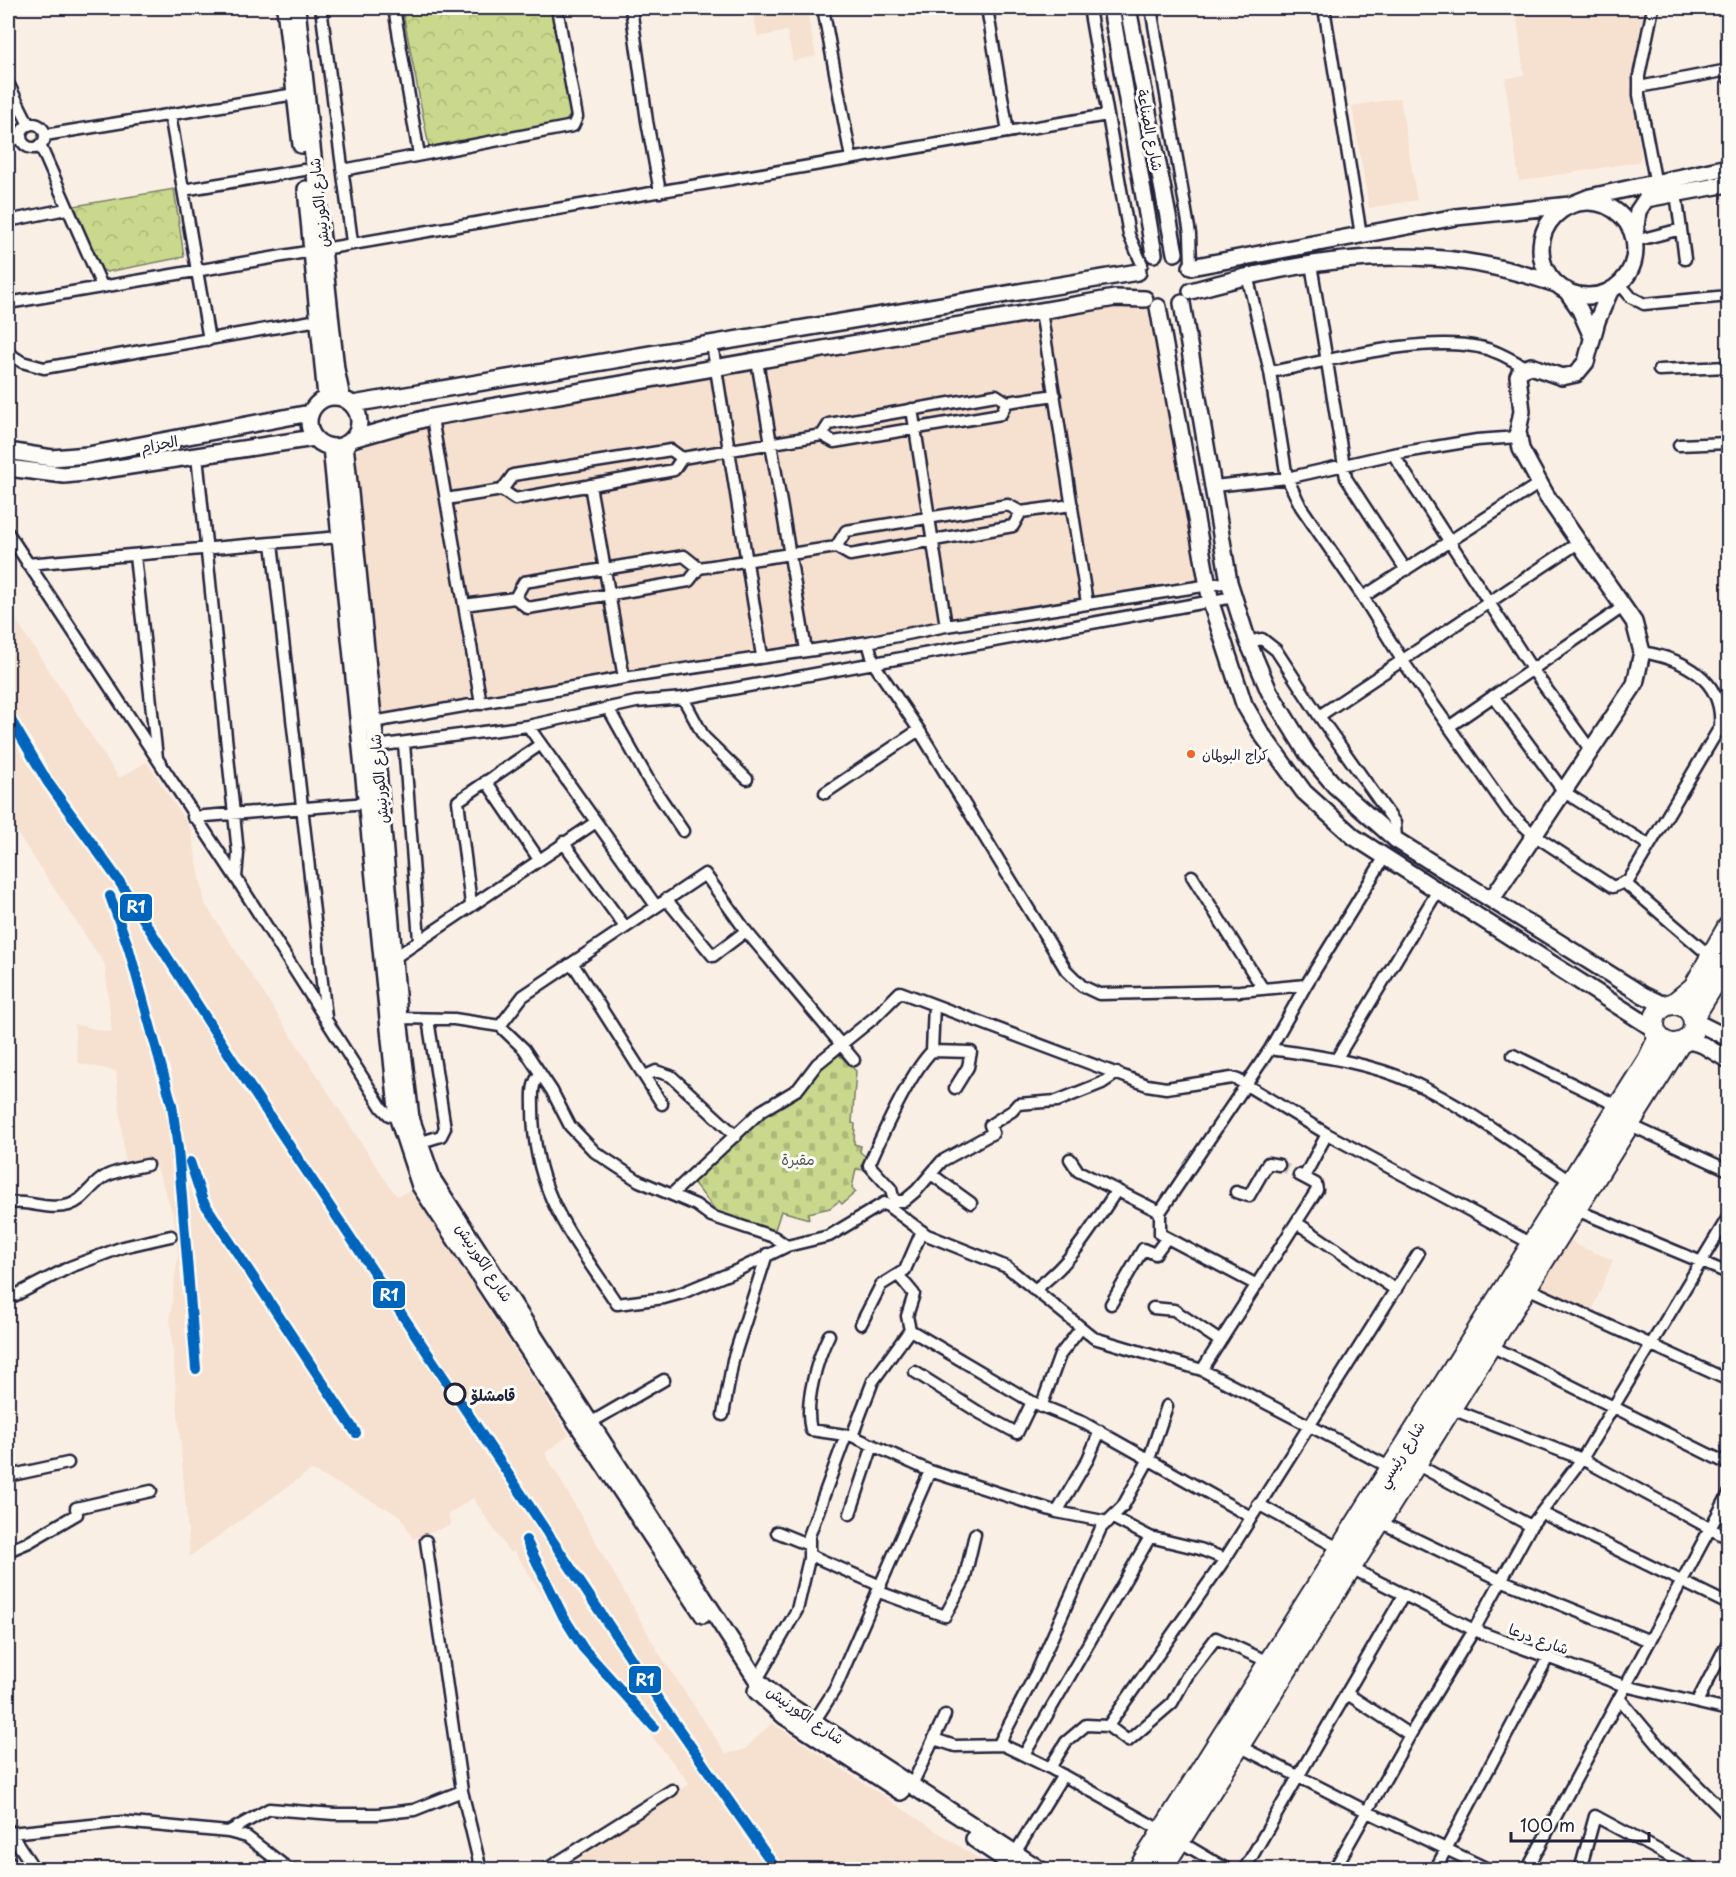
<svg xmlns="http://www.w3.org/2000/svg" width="1736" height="1877" font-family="'Playpen Sans','Playpen Sans Arabic',sans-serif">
	<defs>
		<pattern id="cemetery-stones" width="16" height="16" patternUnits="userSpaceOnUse" patternTransform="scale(1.5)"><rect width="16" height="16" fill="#c9d88c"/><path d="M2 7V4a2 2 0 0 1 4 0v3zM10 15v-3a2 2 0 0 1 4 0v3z" fill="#acb97a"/></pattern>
		<pattern id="park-crowns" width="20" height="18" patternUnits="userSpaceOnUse" patternTransform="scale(1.5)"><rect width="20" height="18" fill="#c9d88c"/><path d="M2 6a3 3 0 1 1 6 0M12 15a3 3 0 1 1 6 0" fill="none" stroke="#acb97a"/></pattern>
	</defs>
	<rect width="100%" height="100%" fill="#faefe5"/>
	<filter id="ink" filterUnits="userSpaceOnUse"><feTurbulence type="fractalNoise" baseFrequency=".0167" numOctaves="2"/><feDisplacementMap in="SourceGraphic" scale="12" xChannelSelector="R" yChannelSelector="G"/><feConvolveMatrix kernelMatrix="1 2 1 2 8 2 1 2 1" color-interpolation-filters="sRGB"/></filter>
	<g filter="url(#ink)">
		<path fill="#f6e0cf" d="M770,8H806L816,56L793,61L787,31L758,37L753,11Z
			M1516,8H1645L1630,83L1641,157L1638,162L1519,181L1505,79L1524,75Z
			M1400,98L1417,200L1369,208L1352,106Z
			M1138,305L1147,309L1154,319L1197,578L378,715L352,463L357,451L364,445L413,428L1108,307Z
			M8,608L119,778L147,762L191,830L205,904L392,1190L397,1196L411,1190L569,1435L545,1453L659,1653L726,1754L744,1750L772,1723L994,1869H555L690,1784L623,1700L581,1650H578L514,1551L510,1553L473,1498L448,1514L451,1525L413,1539L401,1516L311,1470L190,1556L170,1318L178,1255L174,1217L155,1162H125L116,1071L78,1063L74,1024L112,1033L105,965L8,819Z
			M1566,1233L1576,1245L1613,1260L1591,1313L1534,1286Z"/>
		<path fill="url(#cemetery-stones)" stroke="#767d64" stroke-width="1.5" d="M837,1053L856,1071L852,1123L855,1124L854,1144L861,1146L860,1152L865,1156L863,1170L856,1169L852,1188L856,1192L842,1204L839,1201L830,1208L808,1213L809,1219L781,1211L774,1233L717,1212L693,1182L758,1118Z"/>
		<path fill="url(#park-crowns)" stroke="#767d64" stroke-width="1.5" d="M402,8H555L573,111L565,122L429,147Z
			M174,189L184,257L107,272L102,270L74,206Z"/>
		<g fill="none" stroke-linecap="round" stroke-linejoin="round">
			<path stroke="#cfc6c3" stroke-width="10" stroke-dasharray="10 5" stroke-linecap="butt" d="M1279,1165L1299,1175"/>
			<defs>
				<path id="street" d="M321,8L352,242
					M394,8L419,155
					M631,8L647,121L660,192
					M823,8L851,158
					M987,8L1008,132
					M1089,8L1129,235L1142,264
					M1151,8L1190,234L1191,266
					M1324,8L1361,235
					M1653,8L1639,76V95L1656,185
					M1727,8L1728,78
					M8,83L29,125
					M1639,87L1728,70
					M170,114L209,340
					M21 136a12 12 0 1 1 24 0a12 12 0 1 1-24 0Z
					M45,135L295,94
					M8,141L21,138
					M40,145L102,286
					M343,170L573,126L577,117L557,8
					M183,190L304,170
					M1676,193L1685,259
					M8,221L66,209
					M1635,241L1681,229
					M1311,264L1346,478L1406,570
					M1247,275L1270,372L1287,478L1301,507L1363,597L1402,660L1509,812L1534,835L1613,887L1629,880L1720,727C1724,679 1684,659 1642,652
					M1620,284L1631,297L1644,304L1728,296
					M8,303L1107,115
					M1041,311L1087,603
					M712,344L762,656
					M8,353L22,362L44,368L318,320
					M757,361L806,650
					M1659,370L1728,367
					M1270,372C1330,361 1420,335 1479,347C1496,350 1510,359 1525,367
					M912,409L946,626
					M432,418L481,704
					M822,435L829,424L996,395L1007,402L1055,395
					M1679,445L1728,443
					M1393,454L1532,669L1592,752
					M197,456L238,853L236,878
					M590,485L624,678
					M1214,486L1287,478L1393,454L1477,440L1518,437
					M502,490L515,499L674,470L682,458
					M446,499L502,490L513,475L671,450L682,458L822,435L834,442L1001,414L1007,402
					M8,533L236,878L382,1108L389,1115L402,1119
					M272,543L326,1017
					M836,547L846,531L1008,505L1021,512L1072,505
					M135,556L157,758
					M684,556L699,568L689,581L528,608L515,598L524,582Z
					M27,564L340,537
					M699,568L836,547L850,555L1013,526L1021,512
					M1363,597L1540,483
					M464,605L515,598
					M868,642L874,664L919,730L1066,970L1082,986L1099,994L1240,991L1306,985
					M1248,642L1262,639L1276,650L1319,716L1395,823L1396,840
					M1493,696L1564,792L1649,845
					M683,698L704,737L747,779
					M608,708L649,781L683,831
					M1319,716L1578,543
					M369,726L373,722L624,678L868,642L946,626L1229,582
					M528,726L656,906
					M1450,726L1623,607
					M404,743L419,940
					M372,744L376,746L528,726L636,702L683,698L1234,597
					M486,781L538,858
					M825,793L919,730
					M193,817L367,803
					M563,842L625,927
					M1192,876L1263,989
					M1625,883L1710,956
					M666,899L713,956L746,931
					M471,904L458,801L541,744
					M394,958L596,822
					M573,964L662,1104
					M399,1018L454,1019L500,1026L524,1049L552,1091L570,1126L595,1152L639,1181L696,1205L711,1216L774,1237L787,1246
					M500,1026L523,996L705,874L746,931L854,1060
					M1270,1049C1318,1056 1368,1062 1412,1082C1468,1108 1520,1148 1571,1182
					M932,1051L971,1052L968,1067L955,1088
					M1513,1055L1618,1106
					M1337,1058L1437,892
					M540,1074C531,1084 533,1096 533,1109C533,1194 573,1237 617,1304L664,1298L682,1293L738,1270L787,1246L829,1236L884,1203L927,1235L1007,1267L1094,1338L1202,1370L1391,1468
					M645,1076L656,1071L671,1076L736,1136
					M1628,1124L1728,1170
					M418,1143L441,1136L445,1128L428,1019
					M1070,1159L1078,1171L1160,1212
					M931,1174L971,1203
					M1304,1177L1327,1134
					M1236,1192L1249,1196L1268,1163L1279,1165
					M672,1194L761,1111L798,1089L817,1064L875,1017L900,992L1147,1085L1166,1088L1232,1078L1238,1080L1327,1134L1532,1244
					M894,1201H904L917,1190L942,1161L993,1133L990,1125L1012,1111L1018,1104L1057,1101L1102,1083L1117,1073
					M8,1203C28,1200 48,1211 69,1205C84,1201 91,1184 106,1176C118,1170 133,1168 147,1165
					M892,1205L894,1201L891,1189L869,1165C882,1135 910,1073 932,1051L934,1005
					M1574,1209L1728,1273
					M1297,1223L1396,1290
					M899,1276L914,1294L907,1316L910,1330L1032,1402L1084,1423L1251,1517
					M1257,1285L1160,1234V1212L1270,1049L1306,985L1384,858
					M1525,1287L1728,1380
					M1034,1290C1071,1264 1092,1227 1117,1190
					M8,1299L70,1267L123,1247L171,1236
					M1111,1304L1143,1249L1155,1254L1166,1239
					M1153,1308L1174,1310L1220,1341
					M861,1324L881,1285L905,1270L922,1231
					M829,1335C817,1359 804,1403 811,1430L852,1436L930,1471L1057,1512L1108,1522
					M1489,1345L1728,1464
					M1202,1370L1317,1190L1316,1184L1299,1175
					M915,1372L980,1413L1017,1433L1032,1402
					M1041,1407L1060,1355L1081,1328
					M1449,1408L1582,1459L1728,1538
					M723,1415L733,1360L767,1254
					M590,1423L664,1380
					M852,1436L873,1381L910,1330
					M1414,1463L1531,1526
					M8,1476L68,1463
					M1258,1504L1342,1550
					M1057,1512L1088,1459L1100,1431
					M1542,1513L1728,1604
					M850,1514L873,1445
					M1113,1518L1150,1537L1200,1549L1225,1559
					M1378,1521L1501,1580L1650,1641
					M777,1532L809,1545
					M426,1541L462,1791L481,1870
					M8,1551L29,1542L77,1514L76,1508L151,1491
					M810,1555L881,1586
					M1349,1567L1474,1630L1625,1686L1728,1710
					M879,1592L945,1616L964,1581L975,1534
					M757,1680L797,1610L809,1559V1536L846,1435
					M1346,1693L1410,1735
					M1619,1698L1664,1752L1728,1816
					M1697,1702L1728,1642
					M814,1722L835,1689L930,1471
					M1108,1726L1128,1741L1172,1703L1187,1676L1216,1638L1271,1663
					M934,1739L955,1746L1003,1745L1050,1768L1164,1832
					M999,1744L1037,1671L1101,1528L1123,1506L1149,1459L1167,1406
					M1237,1745L1368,1812L1490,1870
					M1024,1755L1150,1537
					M1050,1768L1066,1742L1086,1725L1108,1726L1225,1559L1418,1254
					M911,1787L945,1715
					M8,1829L35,1870
					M228,1832L247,1837L290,1870
					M10,1833L122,1822L228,1832L269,1809L334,1814H378L414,1810L462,1791
					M1179,1841L1228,1870
					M1015,1853L1063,1775
					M8,1860L14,1870
					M545,1870L672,1790
					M1244,1870L1403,1596
					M1334,1870L1410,1735L1474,1630L1531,1526L1582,1459L1728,1217
					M1435,1870L1548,1657
					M1527,1870L1728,1495
					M1580,1870L1595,1816L1695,1870"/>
				<path id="secondary" d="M285,8L301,145
					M297,8L336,369L342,398
					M1111,8L1154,254
					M1128,8L1175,253
					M306,189L326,397
					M1541 249a47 47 0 1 1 94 0a47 47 0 1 1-94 0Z
					M1635,235L1638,211L1646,199L1728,184
					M1191,267L1456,217L1570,205L1590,197L1728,167
					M1566,290L1580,310L1592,337
					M1191,291C1268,269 1351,253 1431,258C1474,260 1516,271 1556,284
					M1182,303L1229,582L1248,642L1269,691L1307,753L1335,786L1396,840L1643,995L1666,1006
					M1158,307L1211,603L1244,704L1261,733L1304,792L1354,837L1654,1029
					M309 422a25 25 0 1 1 50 0a25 25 0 1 1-50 0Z
					M353,404L1138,272
					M352,439L427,418L1115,298L1145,299
					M345,444L376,746L399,1018L411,1118L433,1180L757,1680L775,1696L1041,1870
					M331,447L398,1119L420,1186L703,1615
					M8,451L52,458L88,455L310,413
					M8,468L64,475L84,473L314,438
					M1492,899L1635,684L1642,652L1634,622L1546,495L1521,449L1518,431L1522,411L1518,376L1521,370L1531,366L1562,377L1576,374L1586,362L1597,321L1610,291
					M1694,1021L1728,1038
					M1686,1040L1703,1045L1728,1060
					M756,1691L784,1716L901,1792
					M974,1839L1020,1870"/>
				<path id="highway" d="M1673,1004L1694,987L1728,927
					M1654 1024a20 20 0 1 1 40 0a20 20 0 1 1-40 0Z
					M1693,1018L1728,961
					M1138,1870L1648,1060L1659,1037
					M1161,1870L1680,1043"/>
			</defs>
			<use href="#street" stroke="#22223b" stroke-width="15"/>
			<use href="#secondary" stroke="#22223b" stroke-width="20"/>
			<use href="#highway" stroke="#22223b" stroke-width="24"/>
			<use href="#street" stroke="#fdfcf7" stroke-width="10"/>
			<use href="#secondary" stroke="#fdfcf7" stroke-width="15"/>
			<use href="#highway" stroke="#fdfcf7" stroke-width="20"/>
			<defs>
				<path id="rail-1" d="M8,715L47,781L119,881L239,1070L658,1699L777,1870
					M110,896L129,949L172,1105L178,1149L196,1369
					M190,1162L203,1201L356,1433
					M526,1540L563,1616L583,1648L654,1727"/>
			</defs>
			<use href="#rail-1" stroke="#fdfcf7" stroke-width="15"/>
			<use href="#rail-1" stroke="#0065bd" stroke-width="10"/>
		</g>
	</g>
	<circle fill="#f26522" stroke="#fdfcf7" stroke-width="2" cx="1191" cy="754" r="5"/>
	<circle fill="#fdfcf7" stroke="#22223b" stroke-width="3" cx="455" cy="1394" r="10"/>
	<g text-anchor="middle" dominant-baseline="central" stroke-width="6" stroke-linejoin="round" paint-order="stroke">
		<g font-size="14" fill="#22223b" stroke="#fdfcf7" text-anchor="start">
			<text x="1202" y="754">كراج البولمان</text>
		</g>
		<g font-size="15" fill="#22223b" stroke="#fdfcf7">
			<text transform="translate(1151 130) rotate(79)">شارع الصناعة</text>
			<text transform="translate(318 203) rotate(-96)">شارع الكورنيش</text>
			<text transform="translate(159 443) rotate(-10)">الحزام</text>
			<text transform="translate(378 779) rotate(-95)">شارع الكورنيش</text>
			<text transform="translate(485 1262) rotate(57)">شارع الكورنيش</text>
			<text transform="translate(1400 1454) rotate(-58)">شارع رئيسي</text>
			<text transform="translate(1539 1638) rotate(20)">شارع درعا</text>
			<text transform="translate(806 1714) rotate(35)">شارع الكورنيش</text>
		</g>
		<g font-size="15" fill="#545953" stroke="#fdfcf7">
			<text x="798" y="1158">مقبرة</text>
		</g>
		<g font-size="15" font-weight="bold" fill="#22223b" stroke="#fdfcf7" text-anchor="start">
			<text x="471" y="1394">قامشلۆ</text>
		</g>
	</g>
	<g stroke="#fdfcf7" stroke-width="2">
		<rect x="119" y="893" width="34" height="29" rx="6" fill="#0065bd"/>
		<rect x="372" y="1280" width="34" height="29" rx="6" fill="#0065bd"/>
		<rect x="628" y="1665" width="34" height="29" rx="6" fill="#0065bd"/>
	</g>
	<g font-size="16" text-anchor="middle" font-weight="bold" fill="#fff">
		<text x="136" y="913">R1</text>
		<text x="389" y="1301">R1</text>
		<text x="645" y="1686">R1</text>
	</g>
	<rect width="1736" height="1877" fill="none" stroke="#fdfcf7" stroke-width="30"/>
	<rect x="15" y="15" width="1706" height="1847" fill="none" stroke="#22223b" stroke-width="2" filter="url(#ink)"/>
	<path d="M1511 1832v9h138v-9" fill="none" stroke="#22223b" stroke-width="3"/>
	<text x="1520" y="1832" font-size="18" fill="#22223b" stroke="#fdfcf7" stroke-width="4.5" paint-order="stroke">100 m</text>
</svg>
